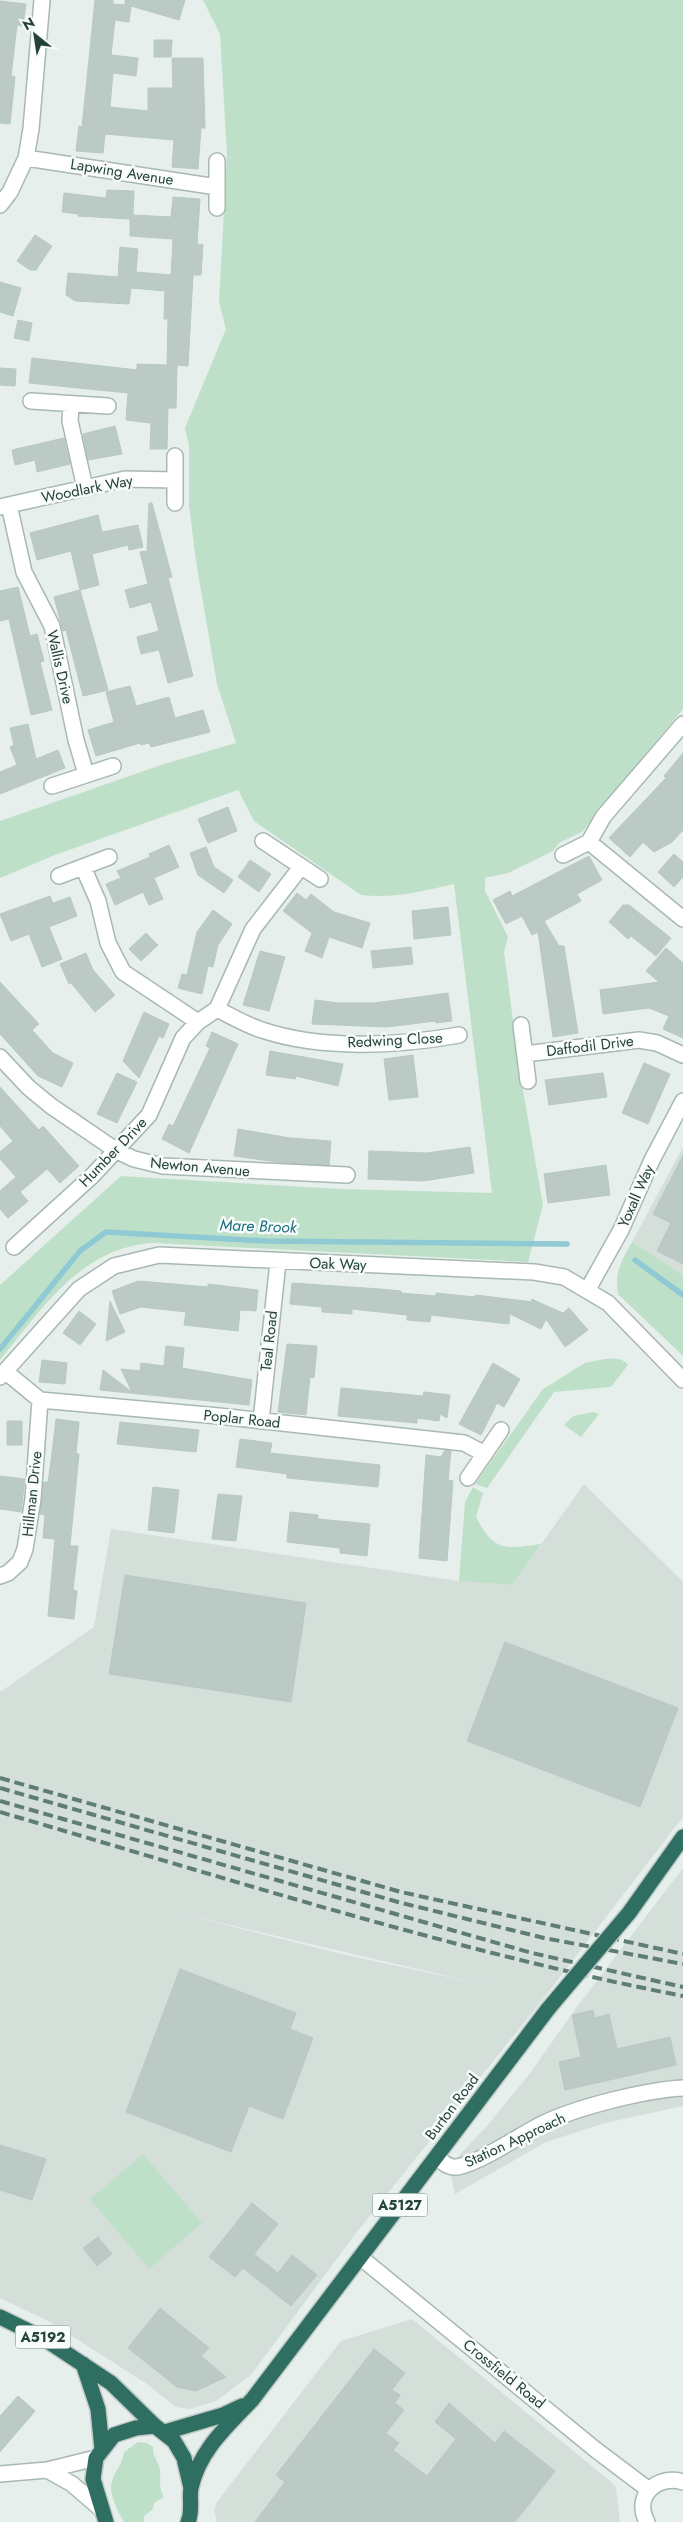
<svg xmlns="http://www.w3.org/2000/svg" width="683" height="2522" font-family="Jost,sans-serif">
	<rect width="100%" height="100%" fill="#e6efeb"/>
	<path fill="#d4dfda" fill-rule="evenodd" d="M683,1147V1275L632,1242Z
		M584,1484L683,1582V1817L543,1999L353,2237L251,2375L216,2401L190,2409L176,2407L147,2384L50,2322L0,2298V1692L94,1627L111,1529L459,1581L512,1585ZM178,1913L481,1984L346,1955Z
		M683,1868V2106L605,2123L546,2142L455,2194L449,2166L487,2126L531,2072L576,2008Z
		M412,2319L610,2481L616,2488L620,2522H217L214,2510L217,2502L341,2341Z"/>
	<path fill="#bfe0c8" d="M203,0H683V709L582,832L559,843L553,851L508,873L485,878V891L508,937L504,952L520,1073L543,1205L528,1262L153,1243C81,1247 42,1309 0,1360V1285L121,1176L340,1189L492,1193L454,884C423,891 393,899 361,895L254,821L238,790L55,855L0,878V821L164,764L236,743L217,684L196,561L189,505V446L185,428L226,329L219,302L227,155L220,34Z
		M632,1242L683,1275V1356L618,1294C614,1273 622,1260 632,1242Z
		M605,1359C614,1359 622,1357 628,1365L611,1387L554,1392L487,1488L475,1484L543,1389L585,1363Z
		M593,1412L599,1414L581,1437L564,1425L573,1416Z
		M473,1487L483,1493L476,1517C494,1552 505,1549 541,1544L512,1585L459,1581L465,1502Z
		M143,2154L202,2223L149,2269L90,2199Z
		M138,2442L147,2443L153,2447C152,2456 159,2462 160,2470C161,2481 158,2487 164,2497L154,2503L153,2509L144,2516V2522H124C118,2511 108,2494 112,2481C115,2470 122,2466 124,2452Z"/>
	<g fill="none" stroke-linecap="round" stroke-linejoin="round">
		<path stroke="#8ec9d4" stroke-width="5.5" d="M635,1260L683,1295
			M0,1349L80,1251L106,1232L266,1241L567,1244"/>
	</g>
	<path fill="#bbcac4" stroke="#b8c9c2" d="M95,0H113V4L125,5V0H185L179,20L131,6L129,22L115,20L111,55L138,58L136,76L113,73L110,107L148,111V88H173L172,58H203L205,128H201L198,169L172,167L174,140L105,134L103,153L76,151L79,126L82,127Z
		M0,1L26,4L23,26L17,25L11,76L15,77L10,124L0,123Z
		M154,40H172L171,57H154Z
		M107,190L134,191L133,215L171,217L173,197L200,199L197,244L203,245L201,275H193L188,366L177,365L176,408H168L167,449H150L151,423L126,420L128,393L29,383L32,358L137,370V364L167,365L168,319H164L165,291L131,288L129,304L75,301L66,295L68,273L118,277L120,247L138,249L136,272L171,275L173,239L130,236V219L78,216L79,214L62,212L64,193L106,198Z
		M35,235L52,246L36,270H30L17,261Z
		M0,282L21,288L13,316L0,312Z
		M18,320L32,323L29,341L14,338Z
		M0,368L16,369L15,386L0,385Z
		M115,426L122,454L88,460L83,434Z
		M64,438L70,464L37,472L35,460L15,465L12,450Z
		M149,503H152L172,577L168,578L193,676L168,683L159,650L141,654L137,637L159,631L151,602L130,608L125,590L148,584L140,552L147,551Z
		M98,515L102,532L138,525L143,547L129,550L128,545L92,554L99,585L80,590L71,551L37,560L30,533Z
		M18,587L30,636L37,634L44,661L40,662L52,710L31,715L9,619L0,621V591Z
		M80,590L108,690L83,696L66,630L63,631L54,597Z
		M130,686L136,706L169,697L175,718L203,710L210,732L151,747L149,743L141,745L140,743L96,756L88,730L114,722L106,692Z
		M28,724L36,759L58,750L65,768L0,794V772L17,765L10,747L14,745L10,728Z
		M683,753V830L672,842L654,852L643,842L630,857L609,838L666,778L664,776Z
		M228,807L237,831L208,843L198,819Z
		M169,845L179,867L154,878L163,899L149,905L143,892L115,905L106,884L121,878L117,871L150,857L149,854Z
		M206,847L214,867L233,880L224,893L198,875L190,853Z
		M674,854L683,862V877L674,887L658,872Z
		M589,856L602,880L577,894L581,901L544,921L559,946H564L578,1033L553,1037L538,932L532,935L522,916L506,924L493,900L510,891L512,896Z
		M250,860L271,874L259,892L238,877Z
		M297,893L306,900L311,894L334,912L370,923L362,948L329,937L322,958L305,951L312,933L283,911Z
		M50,896L53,903L70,897L77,916L49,927L62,959L42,967L29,934L11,941L0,914Z
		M623,905H629L671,938L656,956L631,936L628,939L609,922Z
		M448,907L451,935L414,939L412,911Z
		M213,910L232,924L218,945L213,967L208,966L202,994L178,988L182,974L187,975L197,932Z
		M146,933L158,945L141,961L129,949Z
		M411,947L413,964L373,968L371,951Z
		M666,948L683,963V1038L663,1029L669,1016L649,1008L603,1014L600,990L659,982L646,971Z
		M260,951L285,957L269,1011L243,1005Z
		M86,953L93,970L115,995L95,1012L71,983L69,984L60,964Z
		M0,982L39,1024L32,1030L53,1053L73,1063L62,1087L38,1076L0,1034Z
		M448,993L452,1021L436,1023V1021L386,1027L312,1024L315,1000L338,1003H374Z
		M144,1012L169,1024L163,1038L159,1036L139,1078L123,1061Z
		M212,1032L238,1044L189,1153L162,1139L169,1124L173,1126L194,1082L210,1048L206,1046Z
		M270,1051L343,1064L338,1086L296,1076L295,1079L266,1075Z
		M413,1055L418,1097L389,1100L384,1059Z
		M644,1063L670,1074L648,1124L622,1113Z
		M117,1073L137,1082L117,1123L97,1114Z
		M603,1073L607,1097L549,1105L545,1080Z
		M0,1087L39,1130L43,1126L79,1166L60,1183L47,1169L20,1192L28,1201L8,1218L0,1209V1191L16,1177L0,1159V1152L13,1141L0,1126Z
		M238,1129L290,1138L331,1141L329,1165L284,1163L234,1156Z
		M470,1147L474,1173L423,1181L368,1179L369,1151L427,1153Z
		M683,1155V1264L657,1251L671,1223L653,1214Z
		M606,1165L610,1195L548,1203L544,1174Z
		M138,1281L208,1287V1284L258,1290L256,1311L240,1310L238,1331L184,1325L186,1312L141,1307L120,1314L112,1291Z
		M292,1283L380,1289L401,1291V1293L436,1296V1293L475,1297L476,1295L533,1302L531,1299L563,1313L569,1308L588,1330L565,1347L546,1319L541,1329L510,1314L509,1324L431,1315L430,1322L407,1320V1315L352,1309V1314L322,1312V1307L290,1304Z
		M110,1301L125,1332L106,1341Z
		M79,1311L96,1324L80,1345L63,1333Z
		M287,1344L317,1346L314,1378L310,1377L306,1415L278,1412Z
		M166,1346L184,1348L182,1368L252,1380L249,1405L100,1390L103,1370L132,1392L121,1369L140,1371L141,1363L164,1366Z
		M42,1360L67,1363L65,1384L39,1382Z
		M493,1363L520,1379L504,1407L497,1403L481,1435L459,1424Z
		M341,1388L423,1396L424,1392L450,1395L447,1418L440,1414L439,1421L417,1418V1423L338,1416Z
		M56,1419L79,1422L76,1453L79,1454L70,1546H78L73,1590L77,1591L74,1619L48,1616L55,1539L43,1538L45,1515L40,1514L44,1482H48L51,1461Z
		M7,1421H22V1445H7Z
		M120,1422L199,1430L196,1452L117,1444Z
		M240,1439L272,1443L270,1453L380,1465L378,1487L287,1478V1474L236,1467Z
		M445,1450L451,1451L448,1480L453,1481L447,1561L419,1558L426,1455L441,1457Z
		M0,1476L25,1479L21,1512L0,1509Z
		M153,1487L179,1490L174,1533L148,1530Z
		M218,1494L242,1496L236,1541L212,1539Z
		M290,1512L318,1515V1519L370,1524L367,1556L340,1553V1548L287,1542Z
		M125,1575L306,1603L291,1702L109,1674Z
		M505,1642L678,1708L640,1807L467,1741Z
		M180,1969L296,2013L290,2029L313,2038L283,2119L249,2106L231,2152L126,2112Z
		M593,2010L595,2018L609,2014L617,2049L670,2037L676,2065L565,2090L559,2062L581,2057L572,2015Z
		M0,2145L46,2159L32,2200L0,2190Z
		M252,2203L278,2224L254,2254L278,2273L292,2255L317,2275L291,2306L243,2268L235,2277L209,2257Z
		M98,2237L112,2254L97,2266L83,2248Z
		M160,2308L209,2348L201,2356L226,2377L196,2391L177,2387L128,2348Z
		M374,2349L405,2373L392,2390L400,2395L395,2403L404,2410L386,2433L399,2443L393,2450L427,2476L456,2439L435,2422L449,2403L495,2443L504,2431L555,2471L515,2522H255L285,2482L276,2475Z
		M18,2396L35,2411L0,2452V2416Z"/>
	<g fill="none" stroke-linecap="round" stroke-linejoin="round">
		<defs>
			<path id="minor" d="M26,158L217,187
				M217,161V208
				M0,205L10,192L26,158L31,129L42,0
				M31,401L108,406
				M71,405L70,421L85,488
				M175,456V503
				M9,505L24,572L52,626L76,740L86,774
				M0,507L125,479L175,480
				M52,786L113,766
				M263,841L320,879
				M589,842L683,919
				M563,855L589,842L603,817L683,724
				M83,867L98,901L108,943L123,972L198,1022
				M59,876L109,857
				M217,1009C231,1016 246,1025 262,1030C321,1050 399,1046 459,1035
				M521,1025L528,1081
				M525,1054L639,1040L657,1043L683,1055
				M0,1057L28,1087L51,1106L117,1151L134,1159L163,1166L347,1175
				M14,1247L92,1176L149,1115L183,1038L198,1022L217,1009L253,929L301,867
				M588,1289L621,1230L652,1160L683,1101
				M6,1372L40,1400L219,1416L464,1443L485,1454
				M0,1377L79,1289L114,1266L159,1255L534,1272L564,1277L608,1303L683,1380
				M261,1421L278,1262
				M468,1478L501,1430
				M0,1576L8,1573L20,1562L25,1549L33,1499L40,1400
				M436,2157C443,2162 448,2168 457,2167C480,2163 520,2135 542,2124C577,2107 645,2090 683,2088
				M360,2257L596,2450L649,2490
				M47,2470L72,2484L101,2509
				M0,2474L47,2470L96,2458
				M647,2522C633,2496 657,2474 683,2482"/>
			<path id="highway" d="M629,1913L683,1837
				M0,2317L43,2338L111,2383L155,2426L174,2441L184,2458L191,2488
				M83,2364L98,2409L102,2449
				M165,2432L223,2415L242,2406
				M106,2522L93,2479L96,2458L114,2435L136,2428L155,2426
				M188,2522C193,2512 189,2498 191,2488C199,2451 227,2426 252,2400L548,2009"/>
		</defs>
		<use href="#minor" stroke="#a8b8b2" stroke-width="18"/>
		<use href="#highway" stroke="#c2cac8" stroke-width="18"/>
		<use href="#minor" stroke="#fff" stroke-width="15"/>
		<use href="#highway" stroke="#2f6f62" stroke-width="15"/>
		<path stroke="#5f7d75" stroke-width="4" stroke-dasharray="10 5" stroke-linecap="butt" d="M0,1778L401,1892L683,1954
			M0,1788L398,1902L544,1938L683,1964
			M0,1801L532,1953L683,1987
			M0,1812C226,1878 452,1951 683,1996"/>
		<defs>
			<path id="highway-bridge" d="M548,2009L629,1913"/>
		</defs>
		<use href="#highway-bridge" stroke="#c2cac8" stroke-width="18" stroke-linecap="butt"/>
		<use href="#highway-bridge" stroke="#2f6f62" stroke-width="15"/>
	</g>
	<g text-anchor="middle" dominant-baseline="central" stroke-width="5" stroke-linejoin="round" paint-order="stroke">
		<g fill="#f7fbf9" stroke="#637a73" stroke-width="1">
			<rect x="372.5" y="2193.5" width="55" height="23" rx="4"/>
			<rect x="15.5" y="2325.5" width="55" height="23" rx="4"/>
		</g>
		<g font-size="14" font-weight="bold" fill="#24423a">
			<text x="400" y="2205">A5127</text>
			<text x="43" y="2337">A5192</text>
		</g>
		<g font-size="15" fill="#24423a" stroke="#f7fbf9">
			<text transform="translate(122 172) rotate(9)">Lapwing Avenue</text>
			<text transform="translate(87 489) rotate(-11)">Woodlark Way</text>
			<text transform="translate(60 667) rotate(77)">Wallis Drive</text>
			<text transform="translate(395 1040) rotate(-3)">Redwing Close</text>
			<text transform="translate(590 1046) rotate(-7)">Daffodil Drive</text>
			<text transform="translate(113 1152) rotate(-46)">Humber Drive</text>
			<text transform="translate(200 1167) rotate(5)">Newton Avenue</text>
			<text transform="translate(636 1196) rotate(-66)">Yoxall Way</text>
			<text transform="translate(338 1264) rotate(2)">Oak Way</text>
			<text transform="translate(269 1341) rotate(-84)">Teal Road</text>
			<text transform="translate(242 1419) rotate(6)">Poplar Road</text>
			<text transform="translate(32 1494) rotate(-84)">Hillman Drive</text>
			<text transform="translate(452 2107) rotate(-53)">Burton Road</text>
			<text transform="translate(515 2140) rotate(-25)">Station Approach</text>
			<text transform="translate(504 2374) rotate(39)">Crossfield Road</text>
		</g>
		<g font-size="16" font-style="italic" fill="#1c6f80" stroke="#f7fbf9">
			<text transform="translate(258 1226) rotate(2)">Mare Brook</text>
		</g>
	</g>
	<g transform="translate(35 35) rotate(330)" stroke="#f7fbf9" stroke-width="4" paint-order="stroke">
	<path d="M0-4L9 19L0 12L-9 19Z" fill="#24423a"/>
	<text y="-8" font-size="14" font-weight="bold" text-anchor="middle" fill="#24423a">N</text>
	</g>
</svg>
